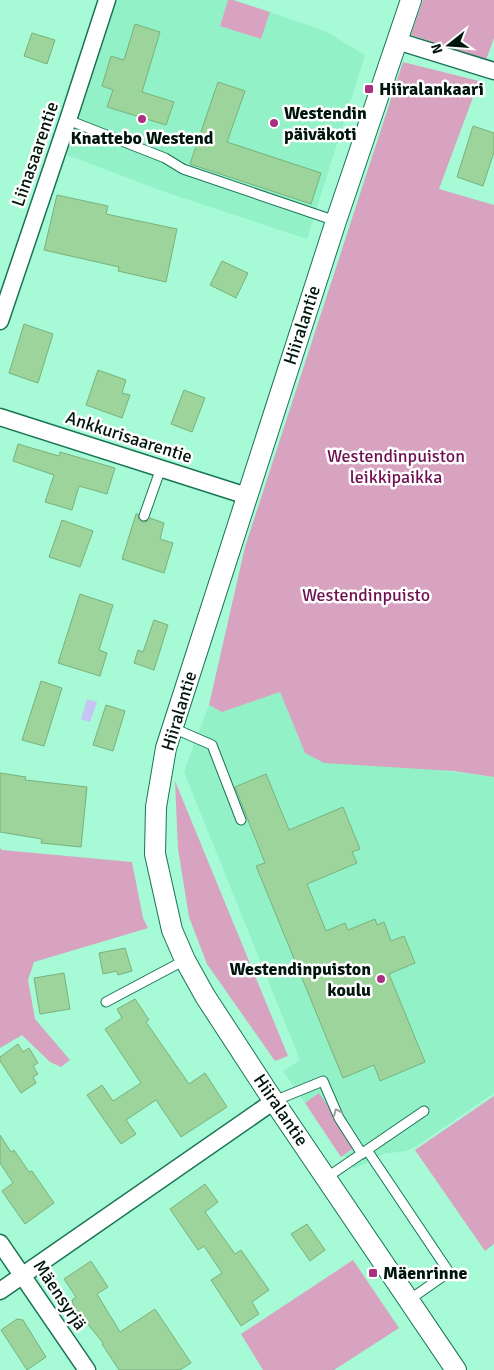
<svg xmlns="http://www.w3.org/2000/svg" width="494" height="1370" font-family="Signika,sans-serif">
	<rect width="100%" height="100%" fill="#a6fad5"/>
	<path fill="#93f1c8" d="M117,0H228L220,26L261,39L270,12L325,31L365,55L307,239L165,192L67,155Z
		M280,692L305,753L494,777V1093L415,1147L406,1151L383,1154L354,1169L344,1155L355,1148L319,1094L305,1103L283,1071L300,1060L184,772L209,705L222,712Z"/>
	<path fill="#d7a3c0" d="M228,0H233L270,12L261,39L220,26Z
		M423,0H494V38L486,60L411,35Z
		M403,62L479,81L439,189L494,205V777L453,771L324,763L305,753L280,692L222,712L209,705L245,547Z
		M175,781L288,1056L275,1061L207,964L189,917L178,849Z
		M0,848L2,850L132,862L143,918L148,928L34,962L28,980L35,1019L70,1060L61,1067L50,1062L22,1035L0,1048Z
		M319,1093L355,1147L341,1157L305,1103Z
		M494,1096V1244L485,1251L415,1150Z
		M353,1260L399,1328L334,1370H263L241,1334Z"/>
	<path fill="#c5c4f5" d="M87,699L97,702L90,722L81,719Z"/>
	<path fill="#9cd49c" stroke="#7ab17b" d="M135,24L160,32L142,92L174,102L166,125L107,107L113,90L102,86L111,56L124,60Z
		M32,33L55,40L47,64L24,56Z
		M218,82L245,91L227,142L321,173L311,204L190,164Z
		M473,126L494,133V152L483,186L457,177Z
		M57,195L108,206L106,214L177,229L166,282L118,271L119,267L44,250Z
		M222,261L248,273L236,298L210,285Z
		M24,324L53,334L38,383L9,373Z
		M98,370L126,380L122,393L130,395L122,418L86,405Z
		M184,390L205,398L192,432L171,424Z
		M18,444L59,456L60,452L115,468L107,494L79,486L72,510L45,502L54,475L13,461Z
		M136,514H138L139,520L142,522L148,521L150,518L164,523L160,539L173,543L164,573L122,559Z
		M62,520L93,531L80,567L49,557Z
		M80,594L113,605L99,650L107,653L100,676L58,663Z
		M154,620L168,625L154,670L134,663L138,650L143,652Z
		M41,681L62,688L44,746L22,740Z
		M106,705L125,711L113,751L93,745Z
		M0,773L26,777L25,780L87,787L81,847L41,843L42,839L0,832Z
		M266,774L289,830L343,807L360,849L352,852L357,863L307,884L326,931L345,923L348,930L375,919L377,925L384,922L391,941L404,936L415,963L389,974L425,1062L380,1081L374,1065L343,1078L256,866L265,863L235,787Z
		M125,948L132,971L118,975L117,971L103,974L99,953Z
		M64,973L70,1009L40,1014L34,978Z
		M135,999L149,1020L146,1022L189,1084L205,1073L227,1107L181,1137L156,1100L126,1120L136,1134L121,1144L87,1095L102,1085L113,1101L141,1083L105,1029L122,1018L117,1009Z
		M18,1044L23,1052L29,1048L38,1063L33,1066L38,1074L33,1077L36,1083L21,1093L0,1061V1057Z
		M0,1135L11,1152L14,1150L29,1172L32,1171L54,1203L25,1224L2,1191L13,1183L0,1163Z
		M205,1184L218,1202L205,1212L235,1254L241,1250L269,1290L252,1302L259,1314L241,1326L211,1280L222,1273L204,1246L198,1250L170,1209Z
		M307,1224L325,1250L310,1261L291,1234Z
		M91,1261L108,1287L97,1294L120,1332L155,1309L191,1363L180,1370H119L102,1344L103,1343L74,1307L72,1300L76,1297L64,1279Z
		M17,1319L23,1320L46,1357L27,1370L1,1330Z"/>
	<g fill="none" stroke-linecap="round" stroke-linejoin="round">
		<defs>
			<path id="service" d="M68,120L165,158L183,169L336,221
				M144,516L161,468
				M173,728L212,745L241,820
				M106,1002L185,960
				M274,1101L323,1081L339,1118L362,1154
				M367,1150L449,1272L409,1300
				M326,1178L424,1111"/>
			<path id="minor" d="M397,41L494,71
				M0,321L68,120L107,0
				M0,417L247,496
				M0,1243L87,1370
				M0,1291L274,1101"/>
			<path id="tertiary" d="M411,0L336,221L166,748L156,807L155,854L172,930L185,960L205,996L267,1091L456,1370"/>
		</defs>
		<use href="#service" stroke="#197455" stroke-width="11"/>
		<use href="#minor" stroke="#197455" stroke-width="19"/>
		<use href="#tertiary" stroke="#197455" stroke-width="22"/>
		<use href="#service" stroke="#fff" stroke-width="9"/>
		<use href="#minor" stroke="#fff" stroke-width="16"/>
		<use href="#tertiary" stroke="#fff" stroke-width="20"/>
	</g>
	<defs><path id="oneway-chevron" d="M-2-3.5L2.5 0L-2 3.5" fill="none" stroke-width="1.6" stroke-linecap="round" stroke-linejoin="round" transform="scale(1.25)"/></defs>
	<use stroke="#99a19d" href="#oneway-chevron" transform="translate(337 1112) rotate(-114)"/>
	<g fill="#ac3082" stroke="#fff" stroke-width="2">
		<rect x="364" y="84" width="10" height="10" rx="2.5"/>
		<circle cx="142" cy="119" r="5"/>
		<circle cx="274" cy="123" r="5"/>
		<circle cx="381" cy="979" r="5"/>
		<rect x="368" y="1268" width="10" height="10" rx="2.5"/>
	</g>
	<g text-anchor="middle" dominant-baseline="central" stroke-width="5" stroke-linejoin="round" paint-order="stroke">
		<g font-size="18" font-weight="bold" fill="#00150b" stroke="#fff" text-anchor="start">
			<text x="379" y="89">Hiiralankaari</text>
			<text x="284" y="113">Westendin<tspan x="284" dy="21">päiväkoti</tspan></text>
			<text x="142" y="138" text-anchor="middle">Knattebo Westend</text>
			<text x="371" y="969" text-anchor="end">Westendinpuiston<tspan x="371" dy="21">koulu</tspan></text>
			<text x="383" y="1273">Mäenrinne</text>
		</g>
		<g font-size="18" fill="#00150b" stroke="#fff">
			<text transform="translate(35 154) rotate(-71)">Liinasaarentie</text>
			<text transform="translate(302 325) rotate(-72)">Hiiralantie</text>
			<text transform="translate(129 437) rotate(18)">Ankkurisaarentie</text>
			<text transform="translate(179 711) rotate(-73)">Hiiralantie</text>
			<text transform="translate(281 1110) rotate(56)">Hiiralantie</text>
			<text transform="translate(60 1295) rotate(56)">Mäensyrjä</text>
		</g>
		<g font-size="18" fill="#6f1051" stroke="#fff">
			<text x="396" y="456">Westendinpuiston<tspan x="396" dy="21">leikkipaikka</tspan></text>
			<text x="366" y="595">Westendinpuisto</text>
		</g>
	</g>
	<g transform="translate(449 45) rotate(253)" stroke="#ffffff" stroke-width="4" paint-order="stroke">
	<path d="M0-4L9 19L0 12L-9 19Z" fill="#00150b"/>
	<text y="-8" font-size="14" font-weight="bold" text-anchor="middle" fill="#00150b">N</text>
	</g>
</svg>
